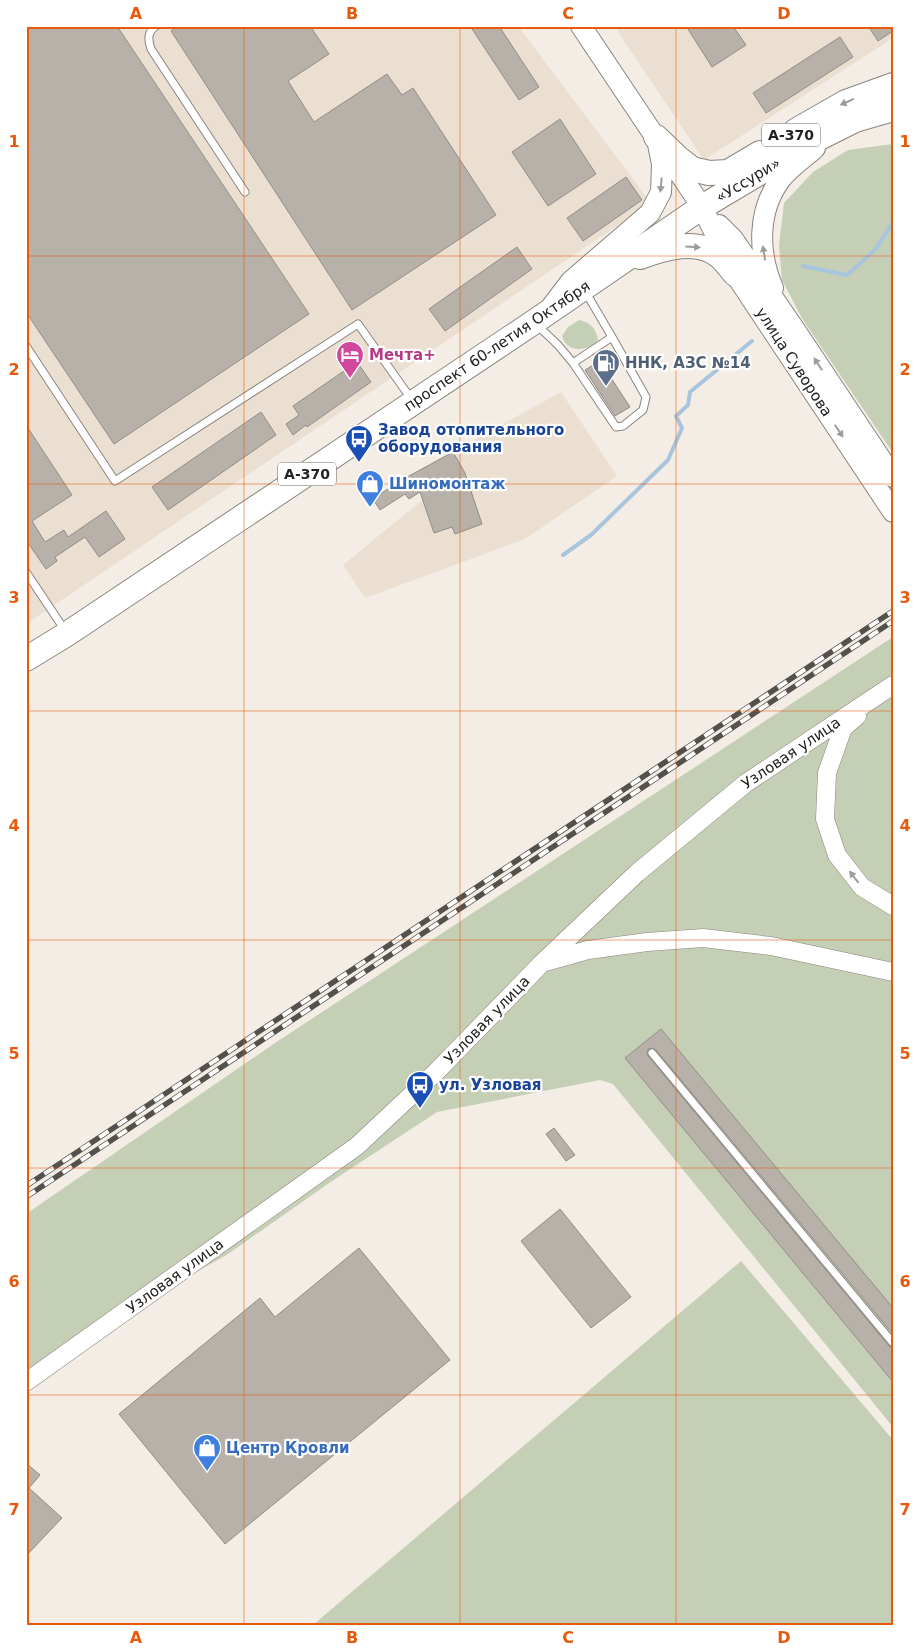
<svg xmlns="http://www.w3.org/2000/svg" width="919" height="1651" font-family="'DejaVu Sans',sans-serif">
	<rect width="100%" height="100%" fill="#f3ede5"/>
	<path fill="#eadfd1" d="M26,26H518L651,203L26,624Z
		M614,26H893V38L704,160Z
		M561,392L617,476L525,539L365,598L343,565L442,484L430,464Z"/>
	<path fill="#c5cfb5" d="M893,144V453L803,320L782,280L779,245L784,203L813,172L848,150Z
		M579,320C591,323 596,328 598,340C588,352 566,353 562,336L568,327Z
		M893,637V1427L613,1084L600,1080L437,1112L332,1181L228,1254L44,1359L26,1371V1214L275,1043Z
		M741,1261L893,1440V1625H313Z"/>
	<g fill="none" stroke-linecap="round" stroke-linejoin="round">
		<path stroke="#a9c5de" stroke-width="4" d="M803,266L847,275L875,250L893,222
			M563,555L591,535L668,460L682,428L676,416L688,405L690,392L752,341"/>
	</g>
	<path fill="#b7b1aa" stroke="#938d87" d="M26,26H117L309,314L114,444L26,312Z
		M178,26H310L329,54L288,81L314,122L387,74L402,95L413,88L496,215L352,310L171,31Z
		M470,26H499L539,87L519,100Z
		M686,26H733L746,45L712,67Z
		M868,26H893V31L878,41Z
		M840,37L853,57L766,113L753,93Z
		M560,119L596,174L548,206L512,152Z
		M626,177L642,200L583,241L567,218Z
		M517,247L532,269L445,331L429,309Z
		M600,361L630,407L615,416L585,370Z
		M357,362L371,382L307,427L306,425L293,435L286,424L299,415L293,406Z
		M261,412L276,435L168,510L152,487Z
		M26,425L72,495L32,521L45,542L64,530L68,537L106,511L125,539L99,557L85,537L55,557L57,561L46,569L26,540Z
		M453,452L465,473L482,524L455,534L452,527L434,533L420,492L409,499L405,494L380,510L373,499L398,482Z
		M661,1029L893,1308V1334L656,1050L652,1048L648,1049L647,1053L648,1056L889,1346L893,1348V1382L625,1058Z
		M554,1128L575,1155L566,1161L546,1134Z
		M560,1209L631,1297L591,1328L521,1241Z
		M359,1248L450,1360L225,1544L119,1414L260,1298L275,1317Z
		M26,1463L40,1475L29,1488L62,1518L26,1556Z"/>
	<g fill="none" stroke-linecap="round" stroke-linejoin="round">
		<defs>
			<path id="service" d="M156,26C147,32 148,40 151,49L245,192
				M536,324L558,345L573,363L612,337L585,291
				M26,346L115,481L358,324L412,400
				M573,363L616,427L623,426L643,410L646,397L612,337
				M26,572L66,632
				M652,1053L893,1343"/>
			<path id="tertiary" d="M857,716L843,728L827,773L825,819L837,855L862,887L893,906
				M545,962L588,950L647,942L703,938L771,946L893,972
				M26,1382L357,1146L437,1071L542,963L637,873L746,783L893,685"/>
			<path id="secondary" d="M581,26L702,207L735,274L893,512
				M719,225L733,239L795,330L893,477
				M773,288C758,253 757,212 780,180C789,168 804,158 815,148
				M552,306L571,281L650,213L661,192L662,164L658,144"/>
			<path id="trunk" d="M656,137L678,158L692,169L709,173L728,172L760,153
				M765,155L797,130L846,102L893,85
				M640,257C664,248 697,238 719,256C725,261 730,268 735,274
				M26,659L67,634L534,322L702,207L813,141L855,120L893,109"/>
		</defs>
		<use href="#service" stroke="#8a857e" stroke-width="9"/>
		<use href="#tertiary" stroke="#8a857e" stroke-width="19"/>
		<use href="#secondary" stroke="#8a857e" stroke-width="22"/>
		<use href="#trunk" stroke="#8a857e" stroke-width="26"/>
		<use href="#service" stroke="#fff" stroke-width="7"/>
		<use href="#tertiary" stroke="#fff" stroke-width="18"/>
		<use href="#secondary" stroke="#fff" stroke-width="20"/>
		<use href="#trunk" stroke="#fff" stroke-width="24"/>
		<defs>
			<path id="rail" d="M26,1186L893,611
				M26,1197L893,621"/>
		</defs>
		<use href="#rail" stroke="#54514d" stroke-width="5.5"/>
		<use href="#rail" stroke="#fff" stroke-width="4" stroke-dasharray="11" stroke-linecap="butt"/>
	</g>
	<defs><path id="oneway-solid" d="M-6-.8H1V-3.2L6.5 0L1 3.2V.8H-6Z" transform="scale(1.25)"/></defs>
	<g fill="#9c9c9a">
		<use href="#oneway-solid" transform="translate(847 102) rotate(156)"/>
		<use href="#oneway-solid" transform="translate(661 185) rotate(95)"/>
		<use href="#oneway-solid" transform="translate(693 247) rotate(3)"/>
		<use href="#oneway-solid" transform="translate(764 253) rotate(-99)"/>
		<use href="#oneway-solid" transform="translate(818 364) rotate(-123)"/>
		<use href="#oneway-solid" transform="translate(839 431) rotate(57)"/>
		<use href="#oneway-solid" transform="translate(854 877) rotate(-128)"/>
	</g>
	<path fill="none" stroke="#e8590c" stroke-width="1" stroke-opacity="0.55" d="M244,26V1625M460,26V1625M676,26V1625M26,256H893M26,484H893M26,711H893M26,940H893M26,1168H893M26,1395H893"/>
	<defs>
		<symbol id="hotel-pin" viewBox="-11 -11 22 30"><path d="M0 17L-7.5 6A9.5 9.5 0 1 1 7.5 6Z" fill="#d1479c" stroke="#fff"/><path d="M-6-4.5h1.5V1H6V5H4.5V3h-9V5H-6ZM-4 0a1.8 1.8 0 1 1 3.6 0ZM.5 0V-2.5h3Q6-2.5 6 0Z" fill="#fff"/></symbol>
		<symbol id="fuel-pin" viewBox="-11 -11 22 30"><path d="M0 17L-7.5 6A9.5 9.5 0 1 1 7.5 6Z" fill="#5c6f8a" stroke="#fff"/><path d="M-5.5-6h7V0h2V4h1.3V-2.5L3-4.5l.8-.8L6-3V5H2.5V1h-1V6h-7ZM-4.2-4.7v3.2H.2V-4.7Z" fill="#fff"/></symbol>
		<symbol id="bus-pin" viewBox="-11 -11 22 30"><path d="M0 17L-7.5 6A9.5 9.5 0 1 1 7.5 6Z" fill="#1a4fb4" stroke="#fff"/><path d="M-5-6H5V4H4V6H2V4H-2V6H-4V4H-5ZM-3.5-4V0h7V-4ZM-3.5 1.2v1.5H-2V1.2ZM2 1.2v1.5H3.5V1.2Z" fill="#fff"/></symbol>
		<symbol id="shop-pin" viewBox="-11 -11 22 30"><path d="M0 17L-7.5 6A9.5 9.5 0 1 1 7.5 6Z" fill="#3f7fe0" stroke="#fff"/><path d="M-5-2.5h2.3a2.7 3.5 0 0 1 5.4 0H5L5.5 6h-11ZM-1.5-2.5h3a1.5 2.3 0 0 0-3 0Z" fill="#fff"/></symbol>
	</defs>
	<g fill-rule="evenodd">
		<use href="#hotel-pin" x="334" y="339" width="32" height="43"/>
		<use href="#fuel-pin" x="590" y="347" width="32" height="43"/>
		<use href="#bus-pin" x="343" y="423" width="32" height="43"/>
		<use href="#shop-pin" x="354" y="468" width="32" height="43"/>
		<use href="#bus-pin" x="404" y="1069" width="32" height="43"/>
		<use href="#shop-pin" x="191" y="1432" width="32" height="43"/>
	</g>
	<g text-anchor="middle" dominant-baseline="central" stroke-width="4.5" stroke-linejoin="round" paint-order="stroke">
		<g fill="#fff" stroke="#666462" stroke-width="1">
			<rect x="762" y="123.5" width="58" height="23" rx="4"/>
			<rect x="278" y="462.5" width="58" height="23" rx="4"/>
		</g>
		<g font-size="14" font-weight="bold" fill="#24221f">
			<text x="791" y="135">А-370</text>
			<text x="307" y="474">А-370</text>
		</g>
		<g font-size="15" fill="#24221f" stroke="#fff">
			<text transform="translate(748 180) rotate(-31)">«Уссури»</text>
			<text transform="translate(497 346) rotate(-34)">проспект 60-летия Октября</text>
			<text transform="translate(794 362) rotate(57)">улица Суворова</text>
			<text transform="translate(791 753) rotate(-34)">Узловая улица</text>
			<text transform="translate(487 1020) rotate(-46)">Узловая улица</text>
			<text transform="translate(175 1276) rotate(-36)">Узловая улица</text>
		</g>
		<g font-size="15" font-weight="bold" fill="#b23c85" stroke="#fff" text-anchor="start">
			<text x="369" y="355">Мечта+</text>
		</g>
		<g font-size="15" font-weight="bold" fill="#4e5e75" stroke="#fff" text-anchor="start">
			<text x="625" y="363">ННК, АЗС №14</text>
		</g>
		<g font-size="15" font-weight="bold" fill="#164399" stroke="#fff" text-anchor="start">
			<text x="378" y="430">Завод отопительного<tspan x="378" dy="17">оборудования</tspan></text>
			<text x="439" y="1085">ул. Узловая</text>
		</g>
		<g font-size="15" font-weight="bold" fill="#366cbe" stroke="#fff" text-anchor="start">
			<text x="389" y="484">Шиномонтаж</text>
			<text x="226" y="1448">Центр Кровли</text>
		</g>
	</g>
	<rect width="919" height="1651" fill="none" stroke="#ffffff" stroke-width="55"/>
	<rect x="28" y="28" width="864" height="1596" fill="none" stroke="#e8590c" stroke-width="2"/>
	<g font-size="16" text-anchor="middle" font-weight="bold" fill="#e8590c">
		<text x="136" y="19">A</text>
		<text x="352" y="19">B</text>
		<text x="568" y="19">C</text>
		<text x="784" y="19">D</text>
		<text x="14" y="147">1</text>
		<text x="905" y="147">1</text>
		<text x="14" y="375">2</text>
		<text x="905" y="375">2</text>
		<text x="14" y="603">3</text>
		<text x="905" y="603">3</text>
		<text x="14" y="831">4</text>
		<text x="905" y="831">4</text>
		<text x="14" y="1059">5</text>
		<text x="905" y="1059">5</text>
		<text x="14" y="1287">6</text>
		<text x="905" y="1287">6</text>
		<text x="14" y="1515">7</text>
		<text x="905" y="1515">7</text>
		<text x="136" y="1643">A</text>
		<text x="352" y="1643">B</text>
		<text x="568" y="1643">C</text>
		<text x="784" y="1643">D</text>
	</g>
</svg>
